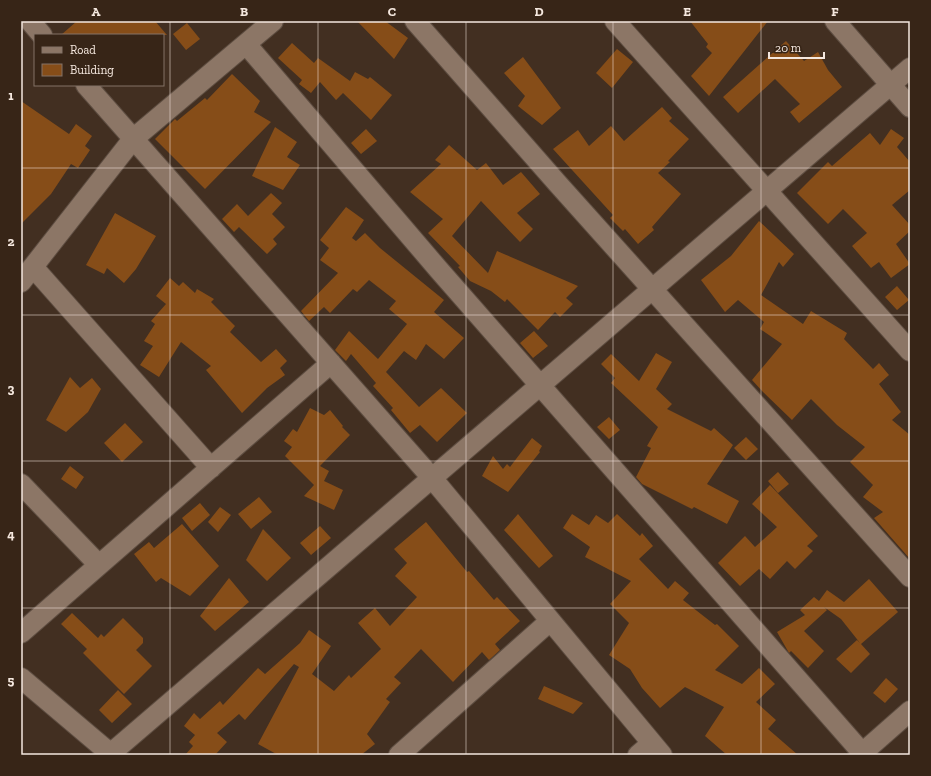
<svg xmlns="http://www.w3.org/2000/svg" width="931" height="776" font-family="'Zilla Slab',serif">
	<rect width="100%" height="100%" fill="#422f21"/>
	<path fill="#864d18" d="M77,21H155L167,35H61Z
		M357,21H385L408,38L394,59Z
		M690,21H768L709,96L691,76L712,53L706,47L708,44Z
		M187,23L200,39L186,50L173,34Z
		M786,41L804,61L818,52L828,70L842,87L799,123L790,112L800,104L775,79L738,113L723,97Z
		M292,43L314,63L318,58L350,81L355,72L368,79L370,77L392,95L371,120L343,93L336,100L320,82L311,93L299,84L302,80L278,58Z
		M617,49L633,62L612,88L596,73Z
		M523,57L561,108L542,125L518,106L525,96L504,73Z
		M232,74L260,101L254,112L271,122L205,189L155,139L175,119L177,121L205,98L207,100Z
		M21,101L69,134L76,124L92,136L85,146L90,150L78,168L71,164L51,194L21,224Z
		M662,107L672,118L669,121L689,139L668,161L670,162L658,173L681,194L652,227L654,230L638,244L625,229L623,231L610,218L613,215L553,149L578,130L589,146L611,126L624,141Z
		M275,127L297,142L287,157L300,165L283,190L252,176Z
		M366,129L377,141L361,154L351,143Z
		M891,129L904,138L897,147L910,162V190L892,205L910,225V231L896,244L910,264L891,278L879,262L871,268L852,246L867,233L843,209L828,224L797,193L828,162L832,166L870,133L880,145Z
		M449,145L477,170L486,163L503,185L521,172L540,194L517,213L533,229L520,242L481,201L452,236L488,273L497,251L578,286L566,298L573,304L560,317L555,312L538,330L507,299L505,302L491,291L470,281L458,267L460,266L428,233L443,219L410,192L441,164L435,160Z
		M271,193L282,203L272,214L285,227L273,239L277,244L267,254L239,227L234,232L222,219L237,204L248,216Z
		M346,207L364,220L352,238L356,241L365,233L380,248L444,300L434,312L464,338L444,359L426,344L416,360L404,351L386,372L419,407L441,388L467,413L437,442L420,425L410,433L391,410L393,408L373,386L376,383L351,354L346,361L335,350L349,331L378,359L407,324L389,309L396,301L369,280L357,292L353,289L330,313L324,307L309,321L301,311L338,273L320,260L329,248L320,240Z
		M115,213L156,236L136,269L124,283L107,268L104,274L86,265Z
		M759,221L794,254L783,267L779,262L761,295L803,324L811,311L847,333L844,339L873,369L879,363L889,375L879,384L901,412L892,420L910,435V559L874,518L883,512L863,497L873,485L850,462L865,447L837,425L811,399L792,420L763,392L752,380L782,344L760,329L764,322L738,300L725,312L701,280L731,256Z
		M170,278L179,286L183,282L195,293L197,289L214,299L211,302L235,326L230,332L261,362L276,349L287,361L280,368L285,375L267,388L242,413L206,370L211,366L181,342L159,377L140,365L153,346L144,341L155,324L151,321L166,304L156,296Z
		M897,286L909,300L897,310L885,297Z
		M534,331L548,346L533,358L520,343Z
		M656,353L672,362L656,389L672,404L667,409L711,431L714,428L733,445L707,484L739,501L727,524L694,507L692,509L642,484L636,477L651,448L647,446L658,427L611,383L615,378L601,364L611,354L639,381Z
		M70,377L80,388L92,378L101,389L88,412L66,432L46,420Z
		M310,408L324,415L330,410L343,426L342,427L350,435L320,466L329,471L324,481L343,490L334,510L304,496L314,485L285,456L292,447L284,441L293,429L297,432Z
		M609,417L620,430L609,439L597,427Z
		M125,423L143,442L122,462L104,443Z
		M746,437L758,449L746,460L734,448Z
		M532,438L542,446L539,451L540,452L508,492L482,476L493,456L503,469L507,464L510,467Z
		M70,466L84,477L76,489L61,479Z
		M778,472L789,484L778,493L768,481Z
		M770,485L818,536L807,546L813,551L795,569L787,561L770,579L759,569L740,586L718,563L745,536L755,547L777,527L752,504Z
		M259,497L272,512L251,529L238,514Z
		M200,503L210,515L192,531L182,518Z
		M220,507L231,515L218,532L208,522Z
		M518,514L553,556L539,568L504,530Z
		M572,514L589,525L596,515L608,523L617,514L640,536L642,533L653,546L639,559L668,589L675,581L689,593L683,600L715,625L717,624L739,646L715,670L742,684L759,668L775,684L756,702L776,720L768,729L798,755H727L705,736L724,707L685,687L660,708L642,688L630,669L609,655L629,623L610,604L631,581L585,557L590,547L563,528Z
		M426,522L467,572L469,571L494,600L497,597L520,621L495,644L500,650L489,660L482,652L453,682L421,649L394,677L401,683L386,699L390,702L367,734L375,744L361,755H278L258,744L299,667L294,664L245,720L239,714L217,733L227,742L215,755H185L193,746L189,742L195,735L184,726L194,713L200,719L220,701L223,705L258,668L265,674L300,643L309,630L331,646L312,674L334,691L349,675L351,678L381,649L358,623L375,608L390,626L417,597L395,576L407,563L394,549Z
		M182,524L219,566L190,596L161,578L156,582L134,554L149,542L154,548Z
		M320,526L331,538L311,555L300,543Z
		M263,529L291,558L267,581L246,560Z
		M229,578L249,602L215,631L200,616Z
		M869,579L898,612L861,644L870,654L851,673L836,659L857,640L860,643L841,619L824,607L827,610L804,631L824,651L808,668L791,651L789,653L777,632L805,615L800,610L814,597L819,601L827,590L844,602Z
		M72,613L98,638L101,634L104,637L123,618L143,638V643L136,650L152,666L124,694L83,653L87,649L61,624Z
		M886,678L898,689L885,703L873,693Z
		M544,686L583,703L573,714L538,699Z
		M118,690L132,704L112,723L99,710Z"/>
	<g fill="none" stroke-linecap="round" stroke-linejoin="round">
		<defs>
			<path id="street" d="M30,21L42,35
				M415,21L558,184L910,577
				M615,21L910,351
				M835,21L910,107
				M246,44L439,270L864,755
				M86,85L432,478L662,755
				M33,267L211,468
				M21,282L133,139L273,21
				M21,484L99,565
				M21,633L331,363
				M21,678L112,755
				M109,755L910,68
				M399,755L550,621
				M638,755L652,743
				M860,755L910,711"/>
		</defs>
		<use href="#street" stroke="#5d4d41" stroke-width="22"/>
		<use href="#street" stroke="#8c7666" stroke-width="20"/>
	</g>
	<path fill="none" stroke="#f5e8df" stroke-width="1" stroke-opacity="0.55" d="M170,21V755M318,21V755M466,21V755M613,21V755M761,21V755M21,168H910M21,315H910M21,461H910M21,608H910"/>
	<rect width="931" height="776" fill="none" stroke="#372517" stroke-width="44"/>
	<rect x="34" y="34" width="130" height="52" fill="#372517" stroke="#837367"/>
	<rect x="42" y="47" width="20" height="6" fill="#8c7666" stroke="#837367"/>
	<text x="70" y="54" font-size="12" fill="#f5e8df">Road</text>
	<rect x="42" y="64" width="20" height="12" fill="#864d18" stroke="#837367"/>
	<text x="70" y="74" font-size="12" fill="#f5e8df">Building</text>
	<path d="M769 52v6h55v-6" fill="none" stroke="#f5e8df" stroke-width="2"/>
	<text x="775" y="52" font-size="12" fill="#f5e8df" stroke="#372517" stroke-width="3" paint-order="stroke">20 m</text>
	<rect x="22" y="22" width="887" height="732" fill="none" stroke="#f5e8df" stroke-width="1.5"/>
	<g font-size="13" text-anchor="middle" font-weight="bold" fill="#f5e8df">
		<text x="96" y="16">A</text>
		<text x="244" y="16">B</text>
		<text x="392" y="16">C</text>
		<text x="539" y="16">D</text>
		<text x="687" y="16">E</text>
		<text x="835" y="16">F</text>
		<text x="11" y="100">1</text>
		<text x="11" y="246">2</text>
		<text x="11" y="393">3</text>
		<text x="11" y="539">4</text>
		<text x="11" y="685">5</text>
	</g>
</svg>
